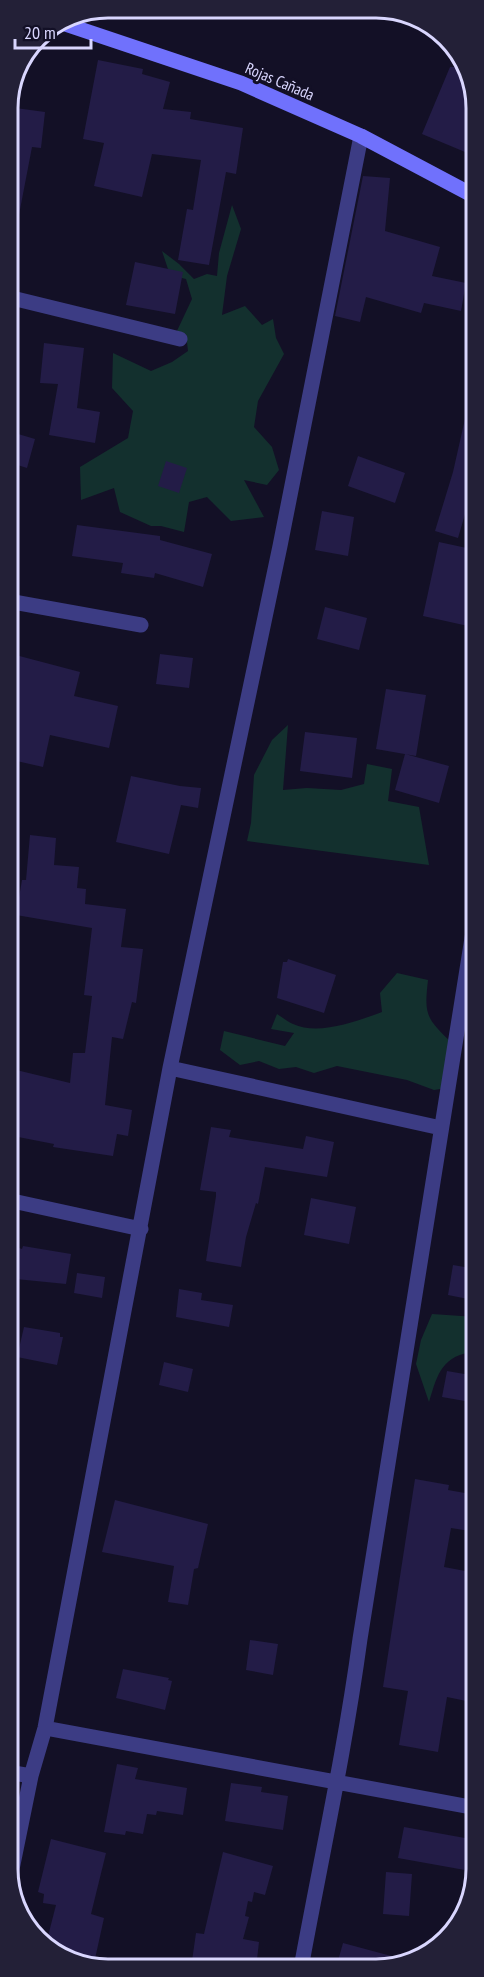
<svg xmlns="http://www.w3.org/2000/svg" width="484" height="1977" font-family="'PT Sans Narrow',sans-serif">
	<rect width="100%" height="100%" fill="#131026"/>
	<path fill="#13302e" d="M232,205L241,229L227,276L222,315L245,306L262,325L273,319L276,338L284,354L258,401L254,427L272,447L279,470L267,485L244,480L264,517L231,521L207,497L189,502L184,532L161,526H151L120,512L114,488L81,500L80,467L128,438L133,411L112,388L113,353L151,371L172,362L188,351L186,334L176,333L192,299L186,279L170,275L162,251L179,264L194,279L207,274L217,276L219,253Z
		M288,725L283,790L307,788L341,790L364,784L367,764L392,769L388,801L419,807L429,865L247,841L251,823L254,775L272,740Z
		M397,973L428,980C424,1015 426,1018 451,1042L452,1087L434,1090L407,1080L337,1066L314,1073L296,1067L279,1069L259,1061L240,1065L220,1050L224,1031L285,1046L294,1033L271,1029L277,1014C282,1017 288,1022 293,1024C319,1036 357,1021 382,1012L380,993Z
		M432,1314L476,1317V1351C442,1356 438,1372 429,1402L416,1364L421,1340Z"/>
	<path fill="#231c47" d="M98,60L143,69L142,74L170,82L163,109L191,112L190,119L243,128L236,174L226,172L209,265L178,260L187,209L193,210L201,160L152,154L142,197L94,186L104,143L83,139Z
		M450,67H463L476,94V126L465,152L422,134Z
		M8,107L45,112L41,148L32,147L18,220L8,219Z
		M363,176L390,178L385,231L440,247L432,276L466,283L461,311L424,303L421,313L366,297L360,322L335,316Z
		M135,262L183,272L175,314L126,305Z
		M44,343L84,348L77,408L100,412L95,443L49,435L58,384L40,383Z
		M467,410L476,411V477L458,538L435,531L453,472Z
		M8,431L35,439L27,468L8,462Z
		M358,456L405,473L395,503L348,486Z
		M166,461L187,468L179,493L158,486Z
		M322,511L354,517L348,556L315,550Z
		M77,525L160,536V540L212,554L203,587L155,573L154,578L121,573L123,563L72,556Z
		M439,542L476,550V591L468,626L423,616Z
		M325,607L367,618L359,650L317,639Z
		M8,653L80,672L74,696L118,706L109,748L50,735L43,767L8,759Z
		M160,654L193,658L189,688L156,684Z
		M386,689L426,695L416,756L376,749Z
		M305,732L357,738L352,778L300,771Z
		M405,754L449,766L439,803L395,790Z
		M131,776L180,786L201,788L198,808L181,805L169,854L116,842Z
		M30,835L56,838L54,865L79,867L77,888L86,889L85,904L126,909L121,947L143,949L136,1003L132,1002L123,1039L112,1037L105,1105L132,1110L128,1136L117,1134L113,1156L53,1147L54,1144L8,1135V1068L70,1083L73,1053H85L92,996L84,995L92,928L16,915L22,880H26Z
		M288,959L336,975L324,1013L277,998L283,962H287Z
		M211,1127L231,1130L229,1137L303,1149L306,1136L334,1142L327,1177L265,1167L258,1204L256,1203L246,1237L241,1267L206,1261L216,1196V1192L200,1190Z
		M311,1198L356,1207L349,1244L304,1235Z
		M23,1246L71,1254L66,1284L16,1279L19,1248L22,1249Z
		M453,1265L476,1269L473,1300L448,1295Z
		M77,1273L105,1277L102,1298L74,1293Z
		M179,1289L202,1293L201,1300L233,1305L229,1327L176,1317Z
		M24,1327L60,1333V1337H63L57,1365L17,1357Z
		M164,1362L193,1369L188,1392L159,1385Z
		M447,1371L476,1376V1403L442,1397Z
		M415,1479L449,1485L448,1490L476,1495V1532L451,1528L444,1567L476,1573V1703L447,1697L438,1752L399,1745L408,1691L383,1687Z
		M115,1500L208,1524L198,1568L194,1569L188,1605L168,1602L174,1566L102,1552Z
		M250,1640L278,1644L273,1675L246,1670Z
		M123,1669L169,1678L168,1680L172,1681L165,1710L116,1698Z
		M117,1764L138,1768L135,1779L187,1788L183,1815L157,1811L156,1815L147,1814L143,1834L126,1831L125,1835L104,1832Z
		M231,1783L262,1787L261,1792L288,1796L283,1830L225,1821Z
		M404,1827L476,1840V1872L398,1858Z
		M51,1839L106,1853L91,1914L104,1918L93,1968H88L46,1944L56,1905L43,1903L44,1894L38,1892Z
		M223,1852L273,1866L265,1895L254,1892L252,1902L248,1901L245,1916L249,1917L243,1939L259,1942L256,1968H191L196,1933L204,1934Z
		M386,1872L412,1874L409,1916L383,1914Z
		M343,1943L406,1960L390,1969L336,1968Z"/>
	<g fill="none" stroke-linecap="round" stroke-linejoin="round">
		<path stroke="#3c3c84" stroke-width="15" d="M8,297L180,339
			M8,601L141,625
			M170,1068L441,1128
			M8,1200L141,1229
			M45,1728L476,1808
			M8,1772L31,1776
			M9,1884L31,1776L45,1728L170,1068L280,546L361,136
			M301,1968C321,1859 345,1750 360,1639L476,913"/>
		<path stroke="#7071fc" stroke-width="15" d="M59,22L241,83L361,136L476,197"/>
	</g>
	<g text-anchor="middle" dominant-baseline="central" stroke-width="6" stroke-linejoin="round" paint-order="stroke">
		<g font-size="16" fill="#d9d6fe" stroke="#131026">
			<text transform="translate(280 81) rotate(23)">Rojas Cañada</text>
		</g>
	</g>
	<path d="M0 0H484V1977H0ZM108 18H376A90 90 0 0 1 466 108V1869A90 90 0 0 1 376 1959H108A90 90 0 0 1 18 1869V108A90 90 0 0 1 108 18Z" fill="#232037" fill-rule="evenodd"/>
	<path fill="none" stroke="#d9d6fe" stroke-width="3" d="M108 18H376A90 90 0 0 1 466 108V1869A90 90 0 0 1 376 1959H108A90 90 0 0 1 18 1869V108A90 90 0 0 1 108 18Z"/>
	<path d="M15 39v9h76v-9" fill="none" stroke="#d9d6fe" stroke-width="3"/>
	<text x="24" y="39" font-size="18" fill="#d9d6fe" stroke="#131026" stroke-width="4.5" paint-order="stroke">20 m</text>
</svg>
